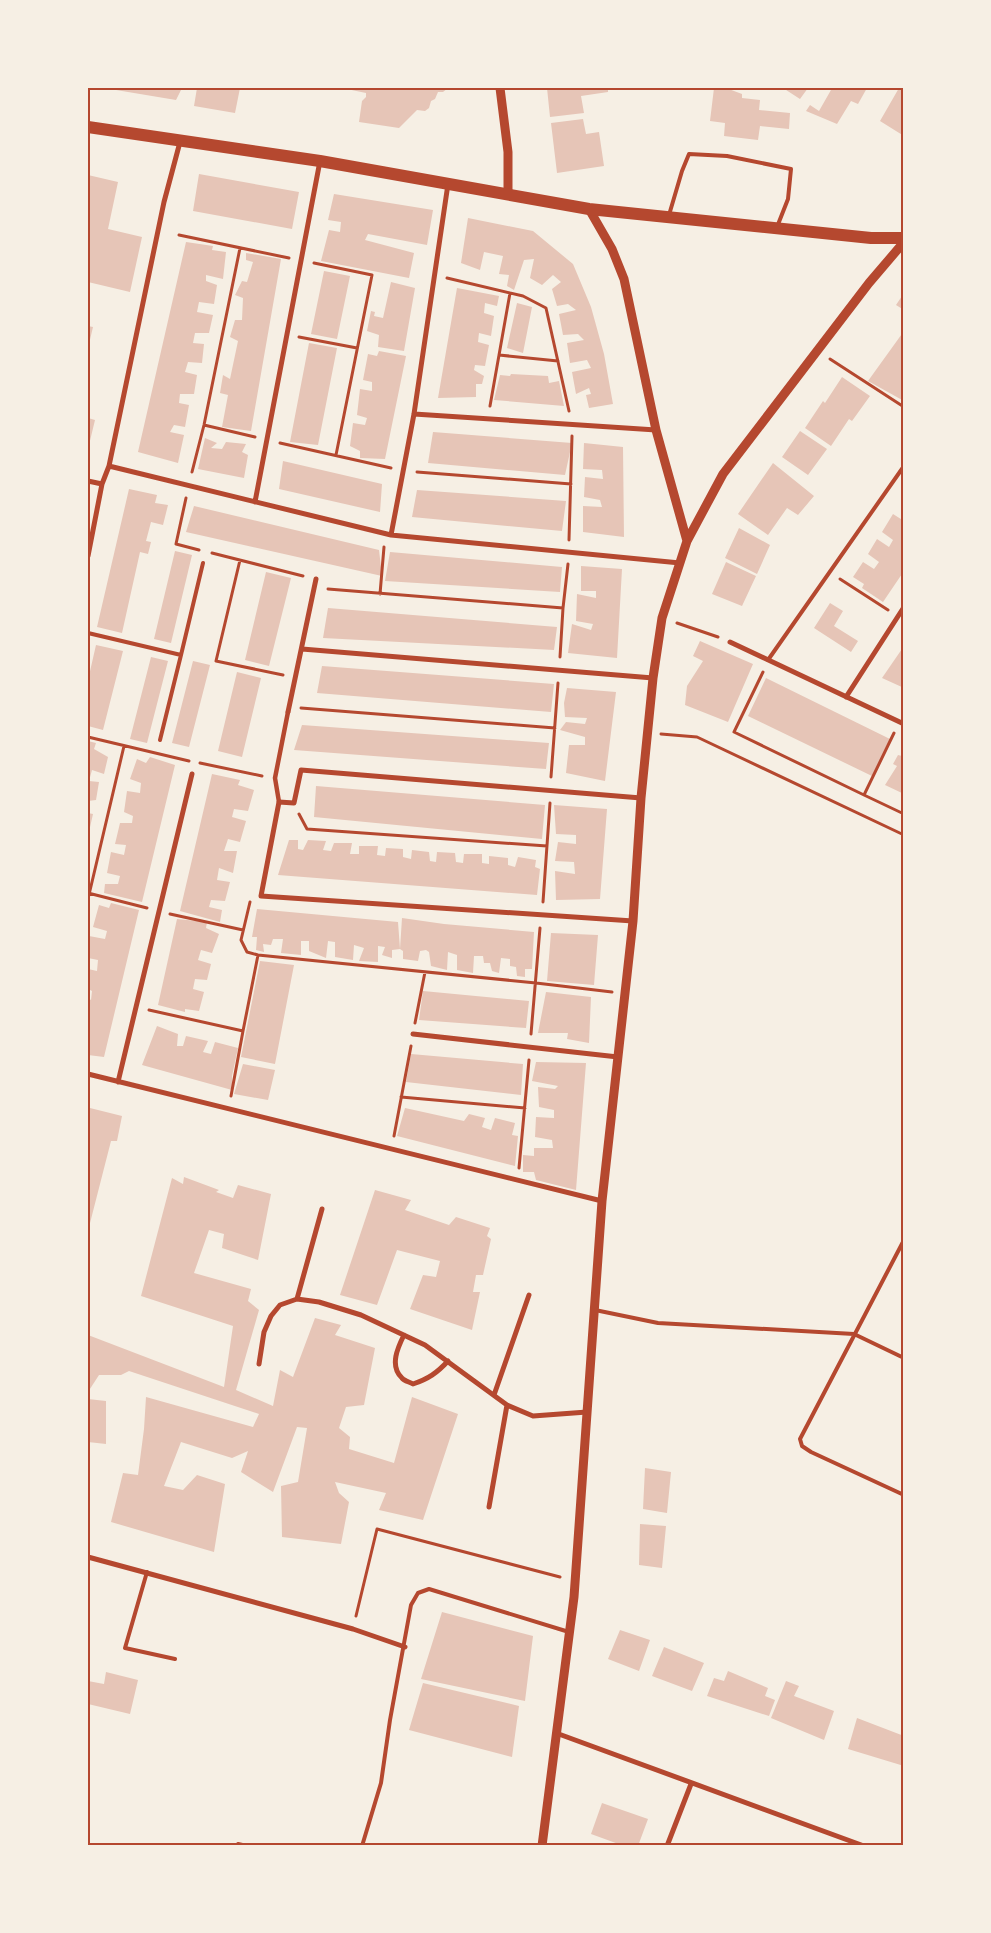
<svg xmlns="http://www.w3.org/2000/svg" width="991" height="1933" font-family="'Libre Baskerville',serif">
	<rect width="100%" height="100%" fill="#f6efe4"/>
	<path fill="#e6c5b7" d="M116,88H182L176,100L116,90Z
		M197,88H240L235,113L194,106Z
		M342,88H448L443,92H438L435,99L431,101L429,108L425,111L417,110L399,128L359,122L362,101L366,97V93Z
		M547,88H608V92L581,96L584,113L550,117Z
		M714,88H726L742,94V98L760,100L759,110L790,113L789,129L760,126L758,140L724,136L725,123L710,121Z
		M783,88H808L800,99Z
		M827,88H867L858,104L851,101L837,124L806,111L810,105L819,111L831,90Z
		M899,88L904,89V136L880,121Z
		M583,119L586,134L599,132L604,166L557,173L551,123Z
		M199,174L299,192L292,229L193,211Z
		M88,175L118,182L108,229L142,237L130,292L88,282Z
		M334,194L433,210L427,245L368,234L365,240L414,253L409,278L321,261L329,230L340,232L341,222L328,220Z
		M468,218L533,231L573,264L591,307L604,354L613,404L589,408L586,395L591,394L589,388L576,394L572,372L591,368L587,360L570,363L567,343L584,340L578,334L563,335L559,314L576,310L568,304L557,306L552,289L561,282L553,275L542,285L530,278L534,259L524,260L514,290L507,286L509,275L499,274L503,256L484,252L480,270L461,263Z
		M186,242L213,246L212,250L226,252L223,279L206,275V281L217,285L214,304L199,302L197,312L213,315L209,333H195L193,343L204,344L202,363L188,362L185,372L197,375L194,394H180L179,403L189,405L185,427L174,425L170,432L184,435L178,463L138,452Z
		M246,253L281,259L251,431L222,427L228,395L220,393L223,375L230,379L238,341L230,337L235,320H242L243,298L235,295L242,281L247,282L253,262L246,260Z
		M324,271L350,276L337,339L311,334Z
		M391,282L415,288L404,351L378,347L379,335L367,331L371,311L375,312L374,316L383,318Z
		M457,288L499,296L497,306L485,303L484,313L494,316L491,336L479,333L478,342L489,345L485,366L475,365L474,370L484,376L482,384H476V397L438,398Z
		M904,293V310L896,305Z
		M517,303L532,307L523,353L507,348Z
		M88,326L93,327L88,348Z
		M904,331V401L868,381Z
		M309,343L337,348L318,445L290,442Z
		M379,351L406,356L385,459L360,458V451L350,446L353,423L365,425L367,418L357,415L360,389L372,391V382L363,380L368,354L377,356Z
		M511,374L548,376L549,383L559,381L564,406L494,400L500,375L510,376Z
		M842,377L870,396L852,421L849,419L831,446L805,428L823,401L825,403Z
		M88,418L95,420L88,449Z
		M800,431L827,449L808,475L782,457Z
		M433,432L572,443L565,475L428,463Z
		M205,438L217,443L211,448L222,449L226,442L246,444L242,452L248,455L244,478L198,469Z
		M584,443L623,447L624,537L583,532V506L602,507L600,500L584,497L585,477L603,479L602,470L583,469Z
		M283,461L382,484L380,512L279,489Z
		M773,463L814,496L798,515L787,508L768,535L738,514Z
		M129,489L157,495L155,503L168,505L163,525L151,522L146,541L151,542L148,554L140,552L122,633L97,627Z
		M417,490L566,501L562,531L412,517Z
		M194,506L379,550L382,576L186,532Z
		M893,514L904,521V571L883,602L862,588L864,584L853,577L863,562L874,569L879,562L868,554L877,539L889,547L893,540L882,532Z
		M739,528L770,545L757,574L725,558Z
		M175,551L192,555L171,643L154,639Z
		M390,552L562,567L560,592L385,581Z
		M726,562L756,576L742,606L712,594Z
		M581,566L622,569L617,658L568,653L572,624L591,630L593,624L576,621L577,594L596,598V591H581Z
		M266,572L291,578L269,666L245,660Z
		M830,603L843,611L834,626L858,641L851,652L814,628Z
		M328,608L557,627L554,650L323,638Z
		M700,641L753,664L728,722L685,705L687,686L703,661L693,656Z
		M96,645L123,651L103,730L88,726V680Z
		M904,646V688L882,678Z
		M151,657L168,661L147,743L130,739Z
		M193,661L210,665L189,747L172,743Z
		M322,666L554,684L551,712L317,693Z
		M237,672L261,678L242,757L218,751Z
		M766,678L890,739L872,776L748,716Z
		M567,688L616,692L605,781L566,773L569,745H585V737L560,730L566,722L585,724L587,718L565,717L564,703Z
		M302,725L549,743L546,769L294,750Z
		M88,741L96,743L94,749L108,757L104,774L92,770L89,781L99,782L96,800L88,801Z
		M904,753V794L885,785L897,766L893,764L898,755L902,756Z
		M150,757L175,765L142,902L104,893L105,884H118L120,876L107,873L111,852L124,855L126,845L115,844L120,823H132L133,816L124,812L127,791L140,793L141,783L130,779L137,759L146,763Z
		M212,774L240,780L238,785L254,790L248,811L234,809L232,817L246,821L240,842L228,839L224,851H237L233,873L219,868L217,880L230,882L225,901L211,900L209,907L222,910L220,922L180,911Z
		M316,786L545,805L542,839L314,817Z
		M554,805L607,809L600,899L556,900L555,871L575,874L574,862L555,861L558,842L576,844V835L556,834Z
		M88,813L93,814L88,836Z
		M289,840H298V849L303,850L308,840L326,841L323,850L331,851L334,843H352L350,854H359V846H378L377,855L385,856L386,848L403,849V857L411,859L412,850L429,852L430,861L436,862L437,852L455,853L456,862L463,863L464,854H482V863L489,864V856L508,858V865L515,867L518,857L536,860L535,867L540,869L537,895L278,875Z
		M111,903L139,910L104,1057L88,1055V998L91,1000L92,991L88,989V969L97,971L98,960L88,958V943L89,936L105,939L107,931L93,927L99,905L109,908Z
		M257,909L398,922L400,949L402,918L444,924L534,932L532,969H525V977L517,976L516,967L510,966V959L501,958L499,973L492,971L490,963H484L483,956H474L473,973L457,970V955L448,952L447,970L431,966L429,952L426,950L420,951L418,961L403,959V951L400,949L392,950V958L382,955L385,947L378,946V962L359,961L364,948L354,945L353,960L335,957V942L328,941L326,958L309,951V941H301V955L281,953L283,939H273L271,945L263,944L264,952L256,950L257,937H252Z
		M177,919L207,922L206,928L219,934L212,953L201,950L198,960L211,964L207,980L195,979L193,989L204,992L199,1011L185,1009V1012L158,1005Z
		M551,933L598,935L594,985L547,981Z
		M260,961L294,965L275,1064L241,1057Z
		M423,991L529,1001L526,1028L419,1020Z
		M546,992L591,997L589,1043L567,1039L568,1033H538Z
		M157,1026L178,1034L177,1046H183L186,1036L208,1041L203,1052L211,1054L215,1042L238,1048L232,1076V1090L142,1065Z
		M411,1054L523,1064L521,1095L406,1082Z
		M536,1062L586,1063L576,1190L536,1180L534,1172H523V1155L534,1156V1148H553L552,1140L535,1137L536,1117L554,1118V1110L539,1107L538,1087L555,1089L558,1086L532,1081Z
		M243,1064L275,1070L268,1100L234,1094Z
		M90,1108L122,1116L117,1141H111L89,1227H88V1116Z
		M405,1108L464,1121L469,1114L485,1118L482,1127L491,1130L495,1118L515,1123L512,1135L518,1136L515,1166L397,1136Z
		M184,1177L219,1190L216,1192L233,1198L238,1185L271,1194L258,1260L222,1248L224,1234L209,1230L194,1273L251,1289L248,1301L259,1310L236,1390L273,1406L280,1370L293,1377L315,1318L341,1325L335,1335L375,1348L364,1405L346,1407L339,1428L350,1437L349,1449L394,1463L412,1397L458,1414L423,1520L379,1510L386,1493L335,1482L339,1493L349,1502L341,1544L282,1537L281,1486L298,1482L307,1428L297,1427L273,1492L241,1472L248,1451L232,1458L181,1442L164,1486L183,1490L197,1475L225,1484L214,1552L111,1522L123,1473L138,1475L144,1429L146,1397L253,1427L259,1414L129,1371L121,1375H99L88,1392V1335L224,1387L233,1326L141,1296L172,1178L183,1184Z
		M375,1190L411,1200L405,1210L449,1225L456,1217L490,1228L487,1236L491,1239L483,1275H476L473,1292H480L472,1330L410,1309L423,1275L436,1277L440,1261L397,1250L377,1305L340,1295Z
		M88,1399L106,1401V1444L88,1442Z
		M645,1468L671,1472L667,1513L643,1509Z
		M640,1524L666,1526L662,1568L639,1565Z
		M442,1612L533,1636L525,1701L421,1679Z
		M620,1630L650,1640L639,1671L608,1659Z
		M664,1647L704,1663L692,1691L652,1676Z
		M728,1671L768,1688L765,1696L775,1700L769,1716L707,1696L714,1678L724,1681Z
		M106,1672L138,1680L130,1714L88,1704V1681L104,1684Z
		M786,1681L799,1686L794,1696L834,1711L824,1740L771,1718Z
		M423,1683L519,1706L512,1757L409,1730Z
		M857,1718L904,1736V1766L848,1749Z
		M602,1803L648,1819L638,1846H624L591,1834Z"/>
	<g fill="none" stroke-linecap="round" stroke-linejoin="round">
		<path stroke="#b5482f" stroke-width="3" d="M179,235L289,258
			M314,263L372,275L336,455
			M447,278L523,296L546,308L569,411
			M299,337L357,348
			M499,355L558,361
			M830,359L904,407
			M490,406L510,293
			M204,425L255,437
			M280,443L391,468
			M192,472L204,425L240,248
			M417,472L571,484
			M186,498L176,544L199,550
			M569,540L572,436
			M212,553L303,576
			M240,560L216,661L283,675
			M840,579L888,610
			M328,589L563,608
			M380,594L384,547
			M677,623L718,637
			M560,657L563,608L568,564
			M763,672L734,732L864,795L894,733
			M301,708L555,728
			M661,734L697,737L904,835
			M88,737L189,761
			M200,763L262,776
			M551,777L558,683
			M864,795L904,814
			M299,814L307,829L547,846
			M88,893L147,908
			M88,899L124,746
			M250,902L241,940L247,952L258,955L536,983L612,992
			M543,902L550,803
			M170,914L243,930
			M149,1010L243,1031L258,955
			M415,1023L425,972
			M531,1034L540,928
			M231,1096L243,1031
			M401,1097L525,1108
			M394,1136L411,1046
			M519,1168L529,1060
			M356,1616L377,1529L560,1577"/>
		<path stroke="#b5482f" stroke-width="4" d="M669,215L682,171L689,154L727,156L791,169L788,199L777,227
			M88,633L181,655L203,563
			M768,660L904,466
			M160,740L181,655
			M904,1240L800,1439L802,1446L811,1452L904,1495
			M595,1310L658,1323L854,1334L904,1358
			M147,1572L125,1648L175,1659
			M238,1844L247,1846
			M362,1846L381,1783L390,1720L411,1605L418,1593L429,1589L569,1632"/>
		<path stroke="#b5482f" stroke-width="4.5" d="M279,802L275,778L288,712"/>
		<path stroke="#b5482f" stroke-width="5" d="M414,414L656,430
			M109,466L391,535L680,563
			M88,481L102,484
			M255,502L320,161
			M391,535L414,414L448,184
			M88,556L102,484L109,466L164,202L180,142
			M730,642L904,724
			M302,649L653,678
			M846,697L904,607
			M288,712L316,579
			M633,921L261,896L279,802L294,803L301,770L641,798
			M413,1034L618,1057
			M88,1074L602,1201
			M118,1082L192,774
			M297,1299L322,1209
			M404,1335C398,1347 389,1366 402,1378C404,1381 410,1382 413,1384C428,1379 437,1373 448,1361
			M259,1364L264,1332L271,1316L280,1305L297,1299L319,1302L361,1315L425,1345L507,1405L533,1416L587,1412
			M494,1395L529,1295
			M489,1507L507,1405
			M88,1557L353,1629L405,1647
			M556,1733L864,1846
			M667,1846L691,1784"/>
		<path stroke="#b5482f" stroke-width="9" d="M500,88L508,152V194
			M589,209L612,249L624,279L656,430L687,541
			M542,1846L574,1597L602,1201L633,921L641,798L653,678L662,618L687,541L723,474L869,283L904,242"/>
		<path stroke="#b5482f" stroke-width="12" d="M88,127L320,161L589,209L871,238H904"/>
	</g>
	<rect width="991" height="1933" fill="none" stroke="#f6efe4" stroke-width="178"/>
	<rect x="89" y="89" width="813" height="1755" fill="none" stroke="#b5482f" stroke-width="2"/>
</svg>
